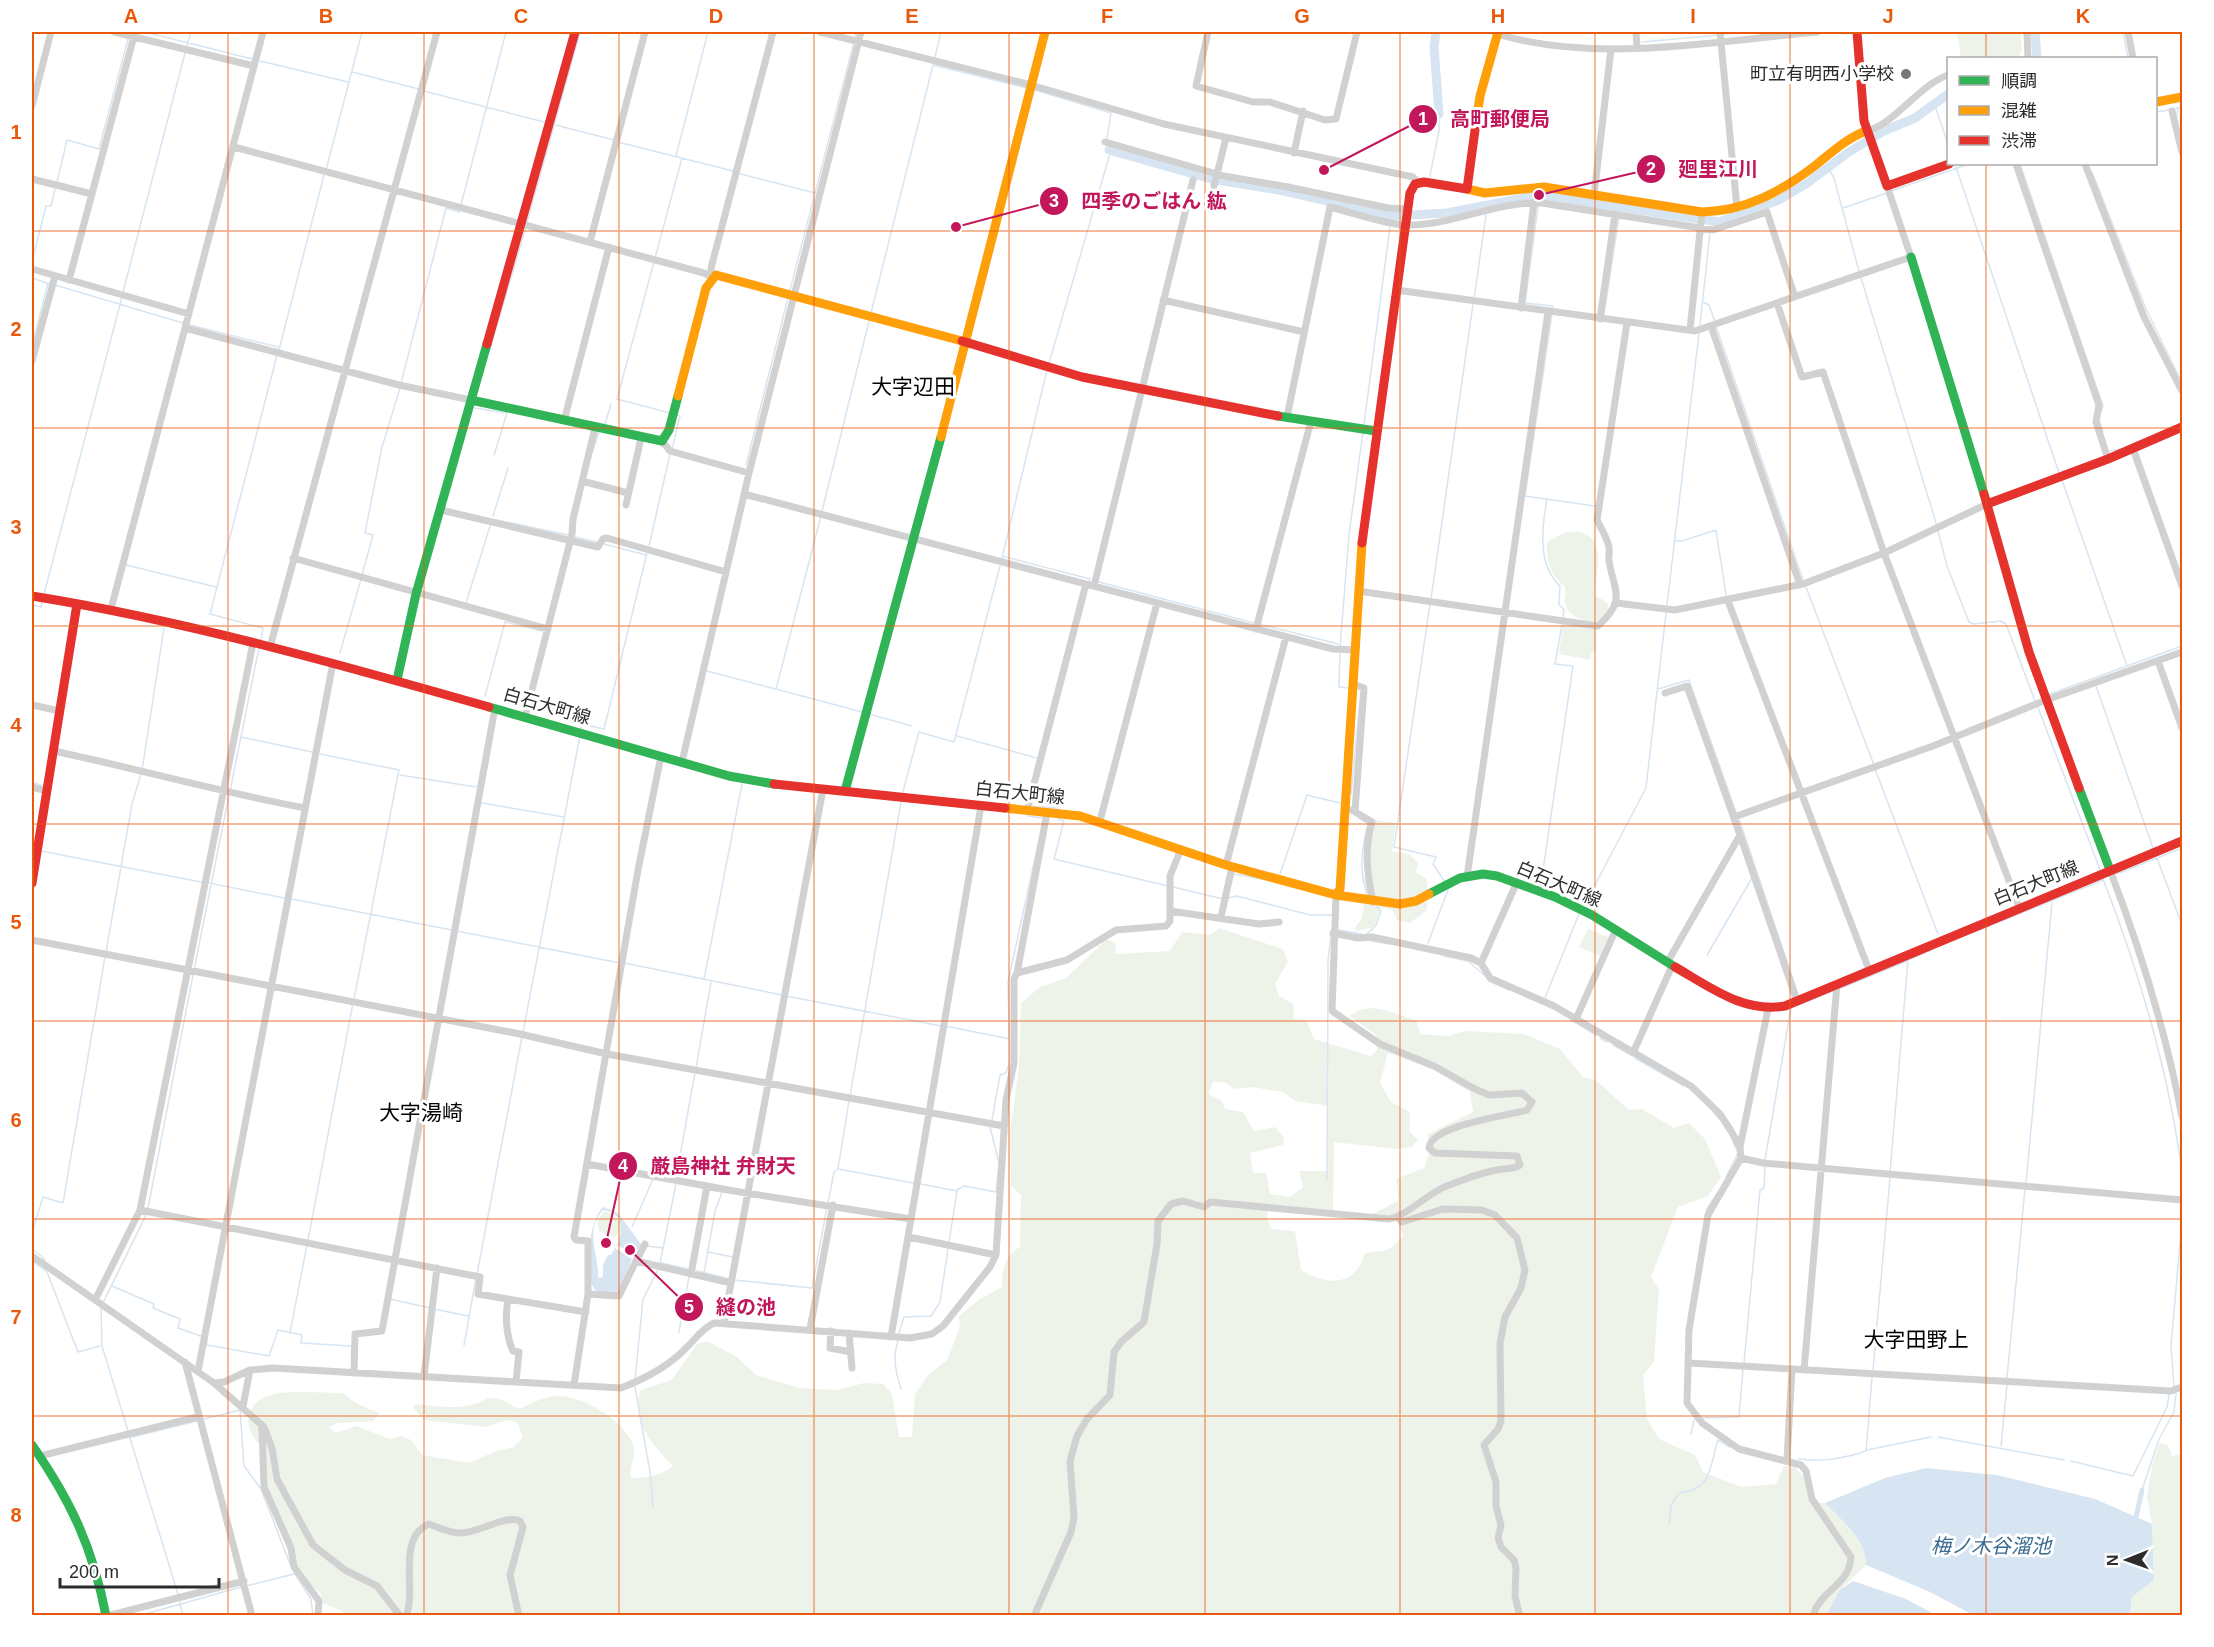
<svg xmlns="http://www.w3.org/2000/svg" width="2214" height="1647" font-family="Helvetica,'Noto Sans JP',sans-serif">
	<rect width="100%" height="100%" fill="#fff"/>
	<path fill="#eef3ea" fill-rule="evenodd" d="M1957,32H2020L2022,51L2017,58H1961Z
		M1578,531C1610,540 1594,572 1595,596L1607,602L1609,609L1596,623C1584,621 1566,616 1565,602C1565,597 1566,593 1565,587C1550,573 1546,563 1547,542L1563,533Z
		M1563,624L1596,628V650L1591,654L1590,660L1559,654Z
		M1375,820L1396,823L1392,852C1404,852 1411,853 1418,864L1416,872L1427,880V910L1410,923L1397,920L1392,909L1381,908L1374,927L1358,931L1354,929L1362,918L1365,896L1364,879L1371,864L1368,843Z
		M1219,928L1283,949L1288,962L1275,984L1279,996L1293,1004L1294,1019L1306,1020L1314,1039L1371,1056L1377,1050L1376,1035L1350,1016C1370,999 1395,1014 1417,1021L1420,1034L1448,1036L1466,1031L1524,1034L1560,1049L1583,1077L1597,1081L1629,1110L1642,1109L1674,1128L1689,1123L1705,1139L1721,1177L1708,1196L1678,1207L1651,1277L1659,1290L1654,1362L1643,1375L1647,1419L1659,1439L1695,1455L1703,1472L1741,1487L1776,1484L1784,1466L1795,1467L1803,1476L1810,1503H1825C1841,1520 1867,1540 1866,1565L1840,1590L1826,1616L344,1615L342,1611L323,1603L320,1593L302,1577L294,1561L265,1482L264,1449C242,1430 241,1403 274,1394C288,1390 326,1393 343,1393L356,1403L379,1413L374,1421L338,1423L329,1427L335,1433L357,1426L389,1439L402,1436L411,1440L422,1455L469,1463L496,1451L514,1447L523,1437L517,1422L506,1420L487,1427L424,1420L413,1407L416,1404C439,1406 467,1412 487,1398L500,1399L519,1409C531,1403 546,1396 559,1396C585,1397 620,1418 632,1442C638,1455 629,1464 631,1478C646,1478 661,1476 673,1466C654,1446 629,1420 641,1390L672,1380L697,1344L707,1341L737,1357L756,1375L799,1388L837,1390L864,1383L883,1384L892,1394L899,1437H912L915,1394L928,1375L947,1360L960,1327L959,1316L980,1299L1002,1287C1002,1270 1004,1256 1020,1247L1021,1195L1011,1186L1010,1132L1019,1067L1021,1003L1040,987L1066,978L1107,939L1115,943L1116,954L1170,951L1182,932L1210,935ZM1388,1053L1432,1069L1470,1092L1473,1112L1428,1134L1429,1154L1424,1168L1396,1179L1399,1200L1373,1214L1333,1211L1334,1142L1397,1149L1412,1147L1418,1140L1409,1131L1410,1112L1391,1102L1380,1083ZM1213,1082H1224L1235,1089L1252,1087L1283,1092L1295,1101L1328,1106L1327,1171H1299L1303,1187L1290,1197L1270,1194L1266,1173H1253L1250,1153L1283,1145L1284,1138L1275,1127L1254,1131L1243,1112L1225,1109L1222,1101L1208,1094ZM1268,1210L1397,1222L1404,1236L1388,1250L1365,1253C1355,1287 1327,1286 1301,1270L1295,1231L1272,1229L1267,1219Z
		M1588,929L1608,937L1600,956L1579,947Z
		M604,1211C613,1213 619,1220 622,1229L614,1238L599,1231L597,1222Z
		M2159,1443L2168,1445L2172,1456L2182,1454V1615L2130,1616L2132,1597L2154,1580L2152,1524L2147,1496L2152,1466Z"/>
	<path fill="#d6e5f1" d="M603,1207L618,1213L641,1244L638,1249L628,1251L617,1245C624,1231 623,1212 603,1210C584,1231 599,1254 598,1278L603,1277V1265L608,1255H611L615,1248L632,1259L619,1290L615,1293L597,1292C582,1279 589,1220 603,1207Z
		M1926,1468L1997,1475L2095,1499L2152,1524L2154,1580L2132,1597L2130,1615H1973L1930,1592L1866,1565C1867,1540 1841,1520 1825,1503L1885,1478Z
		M1853,1581L1906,1599L1936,1615H1826L1840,1590Z"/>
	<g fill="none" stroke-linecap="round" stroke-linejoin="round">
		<path stroke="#d6e5f1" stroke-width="1.5" d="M145,32L252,59
			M2123,32L2128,58
			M1723,34L1754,32
			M855,37L856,32
			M1642,42L1719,35
			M186,48L191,32
			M935,57L941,32
			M260,61L348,82
			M933,65L1027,88
			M352,72L419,89
			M1035,90L1111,113L1107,139
			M424,91L544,122
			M1934,103L1948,144
			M2174,109L2182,107
			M2156,112L2169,110
			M2177,116L2178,108
			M552,124L614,140
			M618,142L733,171
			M676,156L708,32
			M1955,164L2059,473
			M2020,164L2103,406L2101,412
			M1828,168L1834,178L1859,271
			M326,170L362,32
			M2092,172L2146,309L2182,383
			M737,173L815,193
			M1430,176L1439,131V114
			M57,182L67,140L99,149L128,39
			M1891,191L1969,164
			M1539,199V195
			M461,205L506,32
			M1538,207L1525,303L1553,306L1552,309
			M1843,208L1887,193
			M527,222L580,32
			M655,258L682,158
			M32,262L46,206H51L55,189
			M654,262L617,399L670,413
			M32,278L50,284
			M1861,278L1937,526
			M55,285L183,323
			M790,290L854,42
			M123,292L185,53
			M1474,299L1486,215
			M1703,302L1709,305L1715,322
			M871,313L933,65
			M1552,314L1525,496L1595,506
			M1604,314L1619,217
			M190,325L278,347
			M1700,325L1710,232
			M1716,326L1803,580
			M32,346L48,283
			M279,350L324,175
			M489,352L526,227
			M1049,363L1111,150
			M401,383L446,208L459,212V209
			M475,408L507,413L494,455
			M2100,422L2103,432
			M605,424L611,404
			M1364,424L1390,227
			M672,449L680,416L677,415
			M2109,451L2120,449
			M2137,451L2182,577
			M592,453L599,432
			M746,465L788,298
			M2062,480L2127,666
			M1547,499C1542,527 1537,565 1560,586L1559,605L1564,609L1563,617
			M822,511L869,321
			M493,516L508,468
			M821,516L776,689L862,712
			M492,519L568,535
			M1938,531L1947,566L1969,622L1974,624L2001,621L2006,624L2035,701
			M575,537L597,542
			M1675,541H1682L1716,530L1726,595
			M604,544L646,555
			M649,546L670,454
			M1002,556L1090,579L1089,582
			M1002,558L1047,370
			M126,565L216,587
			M362,575L373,535L365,533L382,447L400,388
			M1099,582L1254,623
			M1806,587L1874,765
			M44,594L122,297
			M1431,599L1473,304
			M466,603L491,523
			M1430,604L1394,847L1436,857L1433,864L1444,881
			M32,605L41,607L42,601
			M1667,605L1699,333
			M1259,624L1338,644
			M261,641L263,628L210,614L277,355
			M1340,648L1349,535L1363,432
			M340,653L361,579
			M1340,653L1339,687L1348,688
			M707,671L775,689
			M2096,686L2153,848
			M1658,689L1689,680L1736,812
			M2050,694L2182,646
			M485,696L505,622L542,631
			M2037,705L2101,872
			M869,714L912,726
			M581,728L582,724L604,729L647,553
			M957,736L1037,758
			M241,737L312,752
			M320,754L399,770L354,999
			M1875,769L1938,934
			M142,770L164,628
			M400,775L476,787
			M32,782L41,785
			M230,791L259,648
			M1351,794L1360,700
			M902,795L919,732L954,742L1000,566
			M482,803L564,817
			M1031,806L1058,808V811
			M1029,814L1028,816L1042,818
			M1359,818L1368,824C1362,846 1358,876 1369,897
			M1058,819L1064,821L1054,859L1168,886
			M1739,819L1798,994
			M41,851L201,882
			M2157,858L2182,925
			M1280,874L1307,795L1340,803
			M2117,874L2182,848
			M1233,877L1234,874L1278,882
			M2103,879C2140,974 2169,1072 2182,1173
			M209,883L284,898
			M1541,884L1573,666L1555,664L1562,625
			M1173,887L1223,899
			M1228,898L1237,896L1310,915H1332
			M292,899L452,930
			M1586,902L1646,788L1666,613
			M1339,930L1361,934
			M457,931L620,963
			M1974,932L2103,880
			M1367,934L1376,925L1381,911L1377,907
			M1371,941L1390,944
			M1428,943L1448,890
			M106,952L132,804L141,774
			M1707,955L1752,878
			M1444,956L1468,961L1484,975
			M624,963L782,995
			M194,970L229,795
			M704,979L742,784
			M1489,981L1509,990
			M1841,988L1907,961
			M786,996L941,1026
			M1545,998L1579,914
			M1798,1005L1833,991
			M1571,1020L1596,1035
			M945,1026L1010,1039
			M523,1032L580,736
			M1600,1038L1607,1042
			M1613,1045L1629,1054
			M1635,1058L1684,1086
			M696,1068L711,982
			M850,1096L901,802
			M849,1101L838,1169L913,1183
			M1714,1113L1719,1119
			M992,1120L1000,1075L1006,1073L1010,1060L1008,982L1039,840
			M1765,1160L1791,1008
			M1890,1173L1908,960L1931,950
			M1726,1177L1738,1153L1733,1142
			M676,1178L695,1073
			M1327,1180L1328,960L1331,935
			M2026,1183L2052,903
			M921,1184L957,1191L949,1242
			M957,1190L964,1186L996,1192L999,1163L990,1127
			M828,1203L834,1172L838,1169
			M148,1208L193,975
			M1706,1210L1718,1192
			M632,1227L653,1179
			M32,1232L43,1197L63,1203L105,957
			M308,1240L353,1003
			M647,1246L663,1248
			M32,1249L45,1259L43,1261
			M708,1252L733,1257
			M32,1261L47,1272L78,1352L100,1346
			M660,1263L676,1184
			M661,1263L688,1269
			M693,1270L729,1279
			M704,1273L715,1211L722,1192L710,1190
			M477,1274L522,1037
			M734,1280L812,1288L827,1207
			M112,1286L154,1304L153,1308L180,1319L178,1328L201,1336
			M390,1299L430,1308
			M103,1303L147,1213
			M101,1308L102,1346L128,1431
			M434,1309L468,1316
			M679,1332L689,1277
			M290,1333L307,1245
			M899,1333L904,1317L931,1316L940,1302L948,1249
			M206,1337L207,1345L269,1356L278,1330L302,1335L301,1343L351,1346
			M898,1341C892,1357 896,1373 901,1389
			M464,1345L476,1278
			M1744,1363L1760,1190L1764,1188L1765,1165
			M1873,1370L1890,1178
			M2007,1378L2025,1189
			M635,1379L643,1299L659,1268
			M2174,1386L2171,1346L2182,1220
			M635,1387L650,1472L653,1507
			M1702,1418L1739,1417L1743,1370
			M204,1419L240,1410L244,1466L261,1489L290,1564
			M1691,1434L1694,1420
			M129,1435L178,1594
			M132,1437L197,1421
			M1938,1437L2064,1460
			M2001,1446L2007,1385
			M1867,1450L1931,1437
			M1798,1459C1822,1462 1842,1459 1866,1451L1872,1378
			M2071,1461L2133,1476L2167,1407L2169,1395
			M2142,1490L2159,1439L2174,1412L2176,1393
			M1669,1525L1671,1505L1679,1493C1713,1490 1709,1467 1718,1440L1730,1447
			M295,1574L311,1599L313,1616
			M246,1586L294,1574
			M179,1599L183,1616
			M138,1616L241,1587"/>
		<path stroke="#d6e5f1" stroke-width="5" d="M2136,1517L2142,1490"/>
		<path stroke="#d6e5f1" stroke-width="9" d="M1436,32L1434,47L1439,114
			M2035,32L2037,58
			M1109,150L1211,179L1284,191L1392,216L1447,213L1539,195L1719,222L1779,200L1806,184L1849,152L1884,131L1915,118L1948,94"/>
		<path stroke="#d1d1d1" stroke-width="7" d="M114,32L254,66
			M820,32L1031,85L1164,124L1413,177L1418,182
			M1208,32L1196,86L1253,102H1270L1325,120L1336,119L1357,32
			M1636,32L1637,48
			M1720,32L1737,208
			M2027,32L2028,58
			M2128,32L2133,58
			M1497,34C1598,64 1714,41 1817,32
			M32,106L51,32
			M2172,111L2182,152
			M1866,131C1893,126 1919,85 1948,75
			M1105,142L1224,176L1288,187L1388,208L1408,209
			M234,147L704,273L712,277
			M1294,153L1303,111
			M2016,164L2099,405L2096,422L2108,459
			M2085,164L2144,317L2182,391
			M32,179L92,194
			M1214,186L1226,138
			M1594,195L1611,49
			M590,242L645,32
			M32,269L189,314
			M712,277L711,268L773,32
			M69,280L134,36
			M1396,290L1695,331L1911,257L1887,186
			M1163,300L1304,332
			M1777,303L1802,377L1823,372L1884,553L2019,907
			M1521,308L1534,202
			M1600,319L1615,214
			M1711,326L1800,585
			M185,328L399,385L471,400
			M1690,330L1702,212
			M32,361L55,276
			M1287,417L1330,207C1350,212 1388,225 1406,225C1452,226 1496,201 1542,203L1713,230L1767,212L1795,297
			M564,421L609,247
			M662,441L670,451L749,473
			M2133,449L2182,586
			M582,481L628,493
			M744,494L1333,649L1355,650
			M626,505L641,438
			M441,510L598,547L603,539L607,538L726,572
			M293,558L548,629
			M1094,586L1193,180
			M1358,591L1598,626C1627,600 1614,591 1609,561C1608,557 1610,551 1609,547C1607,538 1601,528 1597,520L1627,323
			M1728,601L1869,970
			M1616,603L1675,610L1803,584L1884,553L1987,504
			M111,609L263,32
			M1256,629L1311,421
			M270,647L437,32
			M2158,661L2182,728
			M1353,684L1364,688L1355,811
			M1665,693L1687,686L1740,835L1667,963
			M32,705L60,711
			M525,717L572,534L573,519L595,428
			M54,751C138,769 220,792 305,808
			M682,762L749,473L861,32
			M32,787L47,791
			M1352,810L1372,822C1364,849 1367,874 1373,902
			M1027,811L1086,584
			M1734,817L1933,746L2046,700L2182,652
			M1100,821L1157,603
			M1740,835L1797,1001
			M1226,865L1286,637
			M2110,870C2141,951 2166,1032 2182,1117
			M1467,877L1548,312
			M1170,911L1259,924L1279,922
			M1221,917L1232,867
			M1333,933L1358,938L1372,937L1471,958L1481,963L1490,978L1554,1006L1691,1086L1720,1114L1731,1131L1740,1147L1741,1158L1708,1215L1689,1330L1687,1403L1702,1423L1739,1449L1801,1465L1806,1471L1812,1499L1851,1557C1850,1585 1819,1591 1813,1616
			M32,940L520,1034L607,1054L1004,1126
			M1481,963L1517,882
			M1017,973L1047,813
			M1576,1019L1616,929
			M1633,1053L1672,966
			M1740,1147L1768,1009
			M1741,1158L1763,1163L2182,1200
			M587,1164L734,1191L911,1219
			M140,1210L480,1277L478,1294L586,1312
			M1398,1217L1402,1222L1443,1209L1482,1210L1495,1215L1517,1238L1525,1270L1521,1288L1505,1317L1500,1343L1501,1421L1498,1429L1484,1445L1496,1482V1506L1501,1525L1498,1538L1501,1547L1514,1560L1516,1568L1515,1597L1520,1616
			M909,1237L996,1255
			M32,1256L214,1383L224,1382L250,1370L273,1368L621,1388C644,1379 669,1366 686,1348C696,1339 701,1329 714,1323L910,1338L932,1334L943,1326L990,1267L996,1255L1006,1100L1014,1063V979L1017,973L1067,960L1116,930L1166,926L1170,921V876L1181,849
			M636,1261L645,1244
			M691,1274L707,1186
			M588,1294L619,1296L636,1261L731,1283
			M508,1299C505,1315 506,1336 513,1351L519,1352L516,1381
			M95,1300L140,1210L253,643
			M724,1321L823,789
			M810,1329L833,1205
			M831,1331L830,1348L851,1352
			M849,1333L852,1368
			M891,1337L981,806
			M185,1362L252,1616
			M1689,1363L2171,1391L2182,1387
			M1804,1370L1837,984
			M198,1371L333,663
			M354,1373L355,1334L382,1331L495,708
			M424,1376L437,1268
			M214,1383L264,1427L272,1448L277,1479L313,1545L345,1570L377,1586L400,1616
			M574,1385L588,1294V1241L576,1240L574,1237L638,870L661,756
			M243,1406L250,1370
			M262,1427L264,1487L291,1548L294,1567L319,1601L318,1616
			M40,1456L197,1417
			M1787,1459L1792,1369
			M107,1616L244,1581
			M406,1616C417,1592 396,1537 429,1524C440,1528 449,1533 461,1533C478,1533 507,1514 520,1521L523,1527L510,1575L519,1616
			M1034,1616L1071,1532L1074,1518L1070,1461L1077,1436L1087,1419L1110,1395L1114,1352L1121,1342L1144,1322L1157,1244L1158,1221L1171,1204L1183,1201L1204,1207L1210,1202L1389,1219C1409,1215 1427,1193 1449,1185C1466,1179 1484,1171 1503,1169C1510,1168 1515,1169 1520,1165L1517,1156L1435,1153L1429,1148C1431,1125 1507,1116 1527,1110L1532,1102L1522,1093L1489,1095L1475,1089L1434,1066L1380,1044L1332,1011L1336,895"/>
		<path stroke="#30b455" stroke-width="9" d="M1911,257L1984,494
			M471,400L662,441L669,430L678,396
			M1278,416L1376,431
			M397,680L416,594L487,344
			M489,707L729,776L774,784
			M2079,788L2110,870
			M845,791L941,437
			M1429,894L1460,878L1483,874L1497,876L1555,897L1592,915L1675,967
			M32,1445C71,1501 93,1548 106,1616"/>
		<path stroke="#ff9f0a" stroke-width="9" d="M2156,102L2182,97
			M1476,123L1480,96L1498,32
			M1467,189L1485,193L1544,187L1702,212C1746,211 1782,191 1816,165C1832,152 1847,138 1866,131
			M678,396L706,288L716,275L962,341
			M941,437L1045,32
			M1005,808L1080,816L1226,865L1336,895L1400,904L1416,901L1429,894
			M1336,895L1340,889L1362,543"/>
		<path stroke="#e5322d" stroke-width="9" d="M1857,32L1864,121L1887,186L1949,164
			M962,341L1082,377L1278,416
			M487,344L575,32
			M1984,494L2029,652L2079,788
			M1987,504L2108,459L2182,427
			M1362,543L1410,193L1415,184L1424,182L1467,189L1476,123
			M32,596C187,621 338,664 489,707
			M774,784L1005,808
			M32,883L77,604
			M1675,967C1710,987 1743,1013 1785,1006L2182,841"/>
	</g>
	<path fill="none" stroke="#e8590c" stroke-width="1.5" stroke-opacity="0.55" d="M228,32V1616M424,32V1616M619,32V1616M814,32V1616M1009,32V1616M1205,32V1616M1400,32V1616M1595,32V1616M1790,32V1616M1986,32V58M1986,164V1616M32,231H2182M32,428H2182M32,626H2182M32,824H2182M32,1021H2182M32,1219H2182M32,1416H2182"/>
	<circle fill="#767676" stroke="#fff" stroke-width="2" cx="1906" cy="74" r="6"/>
	<g text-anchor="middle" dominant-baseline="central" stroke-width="6" stroke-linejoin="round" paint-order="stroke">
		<g font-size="18" fill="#2c2c2c" stroke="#fff" text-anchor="end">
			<text x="1894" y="74">町立有明西小学校</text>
		</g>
		<g font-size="18" fill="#2c2c2c" stroke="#fff">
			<text transform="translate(547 706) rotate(16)">白石大町線</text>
			<text transform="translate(1020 793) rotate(6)">白石大町線</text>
			<text transform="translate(2036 883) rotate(-22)">白石大町線</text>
			<text transform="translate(1559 884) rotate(23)">白石大町線</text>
		</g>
		<g font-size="20" font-style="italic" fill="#396a8f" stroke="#fff">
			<text x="1991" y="1546">梅ノ木谷溜池</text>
		</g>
		<g font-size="21" fill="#000" stroke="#fff">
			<text x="913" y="386">大字辺田</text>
			<text x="421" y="1112">大字湯崎</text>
			<text x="1916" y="1339">大字田野上</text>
		</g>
	</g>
	<path fill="none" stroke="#c2185b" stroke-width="2" d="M1324 170L1423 119M1539 195L1651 169M956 227L1054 201M606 1243L623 1166M630 1250L689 1307"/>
	<g fill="#c2185b" stroke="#fff" stroke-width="2">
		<circle cx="1324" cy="170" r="6"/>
		<circle cx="1539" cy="195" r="6"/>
		<circle cx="956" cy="227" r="6"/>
		<circle cx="606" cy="1243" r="6"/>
		<circle cx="630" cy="1250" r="6"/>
		<circle cx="1423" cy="119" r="15"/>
		<circle cx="1651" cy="169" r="15"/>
		<circle cx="1054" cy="201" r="15"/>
		<circle cx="623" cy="1166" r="15"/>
		<circle cx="689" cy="1307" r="15"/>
	</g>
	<g font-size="18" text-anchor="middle" font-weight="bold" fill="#fff">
		<text x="1423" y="125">1</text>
		<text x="1651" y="175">2</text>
		<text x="1054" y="207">3</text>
		<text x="623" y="1172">4</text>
		<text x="689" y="1313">5</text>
	</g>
	<g font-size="20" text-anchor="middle" font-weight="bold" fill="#c2185b" stroke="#fff" stroke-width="6" stroke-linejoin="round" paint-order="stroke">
		<text x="1500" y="126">高町郵便局</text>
		<text x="1718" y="176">廻里江川</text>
		<text x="1154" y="208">四季のごはん 紘</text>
		<text x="723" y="1173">厳島神社 弁財天</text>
		<text x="746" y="1314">縫の池</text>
	</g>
	<rect width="2214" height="1647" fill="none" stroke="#ffffff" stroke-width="66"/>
	<rect x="1947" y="57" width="210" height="108" fill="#ffffff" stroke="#ababab" stroke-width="1.5"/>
	<rect x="1959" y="76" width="30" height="9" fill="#30b455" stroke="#ababab" stroke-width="1.5"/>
	<text x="2001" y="87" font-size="18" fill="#2c2c2c">順調</text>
	<rect x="1959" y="106" width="30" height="9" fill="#ff9f0a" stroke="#ababab" stroke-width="1.5"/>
	<text x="2001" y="117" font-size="18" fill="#2c2c2c">混雑</text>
	<rect x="1959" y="136" width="30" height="9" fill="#e5322d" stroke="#ababab" stroke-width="1.5"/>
	<text x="2001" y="147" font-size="18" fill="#2c2c2c">渋滞</text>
	<g transform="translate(2127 1560) rotate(269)" stroke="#ffffff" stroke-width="4.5" paint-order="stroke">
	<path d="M0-4.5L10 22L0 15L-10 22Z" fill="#2c2c2c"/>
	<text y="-9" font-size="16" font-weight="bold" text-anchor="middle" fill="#2c2c2c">N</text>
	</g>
	<path d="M60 1578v9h159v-9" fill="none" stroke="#2c2c2c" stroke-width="3"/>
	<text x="69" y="1578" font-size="18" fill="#2c2c2c" stroke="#ffffff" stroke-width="4.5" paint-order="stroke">200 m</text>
	<rect x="33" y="33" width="2148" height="1581" fill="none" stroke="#e8590c" stroke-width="2"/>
	<g font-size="20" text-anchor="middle" font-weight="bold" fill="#e8590c">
		<text x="131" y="23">A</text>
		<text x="326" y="23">B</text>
		<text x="521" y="23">C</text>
		<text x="716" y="23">D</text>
		<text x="912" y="23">E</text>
		<text x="1107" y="23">F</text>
		<text x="1302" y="23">G</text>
		<text x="1498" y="23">H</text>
		<text x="1693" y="23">I</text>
		<text x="1888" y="23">J</text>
		<text x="2083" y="23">K</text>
		<text x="16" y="139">1</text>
		<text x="16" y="336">2</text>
		<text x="16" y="534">3</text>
		<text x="16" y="732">4</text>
		<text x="16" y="929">5</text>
		<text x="16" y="1127">6</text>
		<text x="16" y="1324">7</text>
		<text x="16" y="1522">8</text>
	</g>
</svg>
